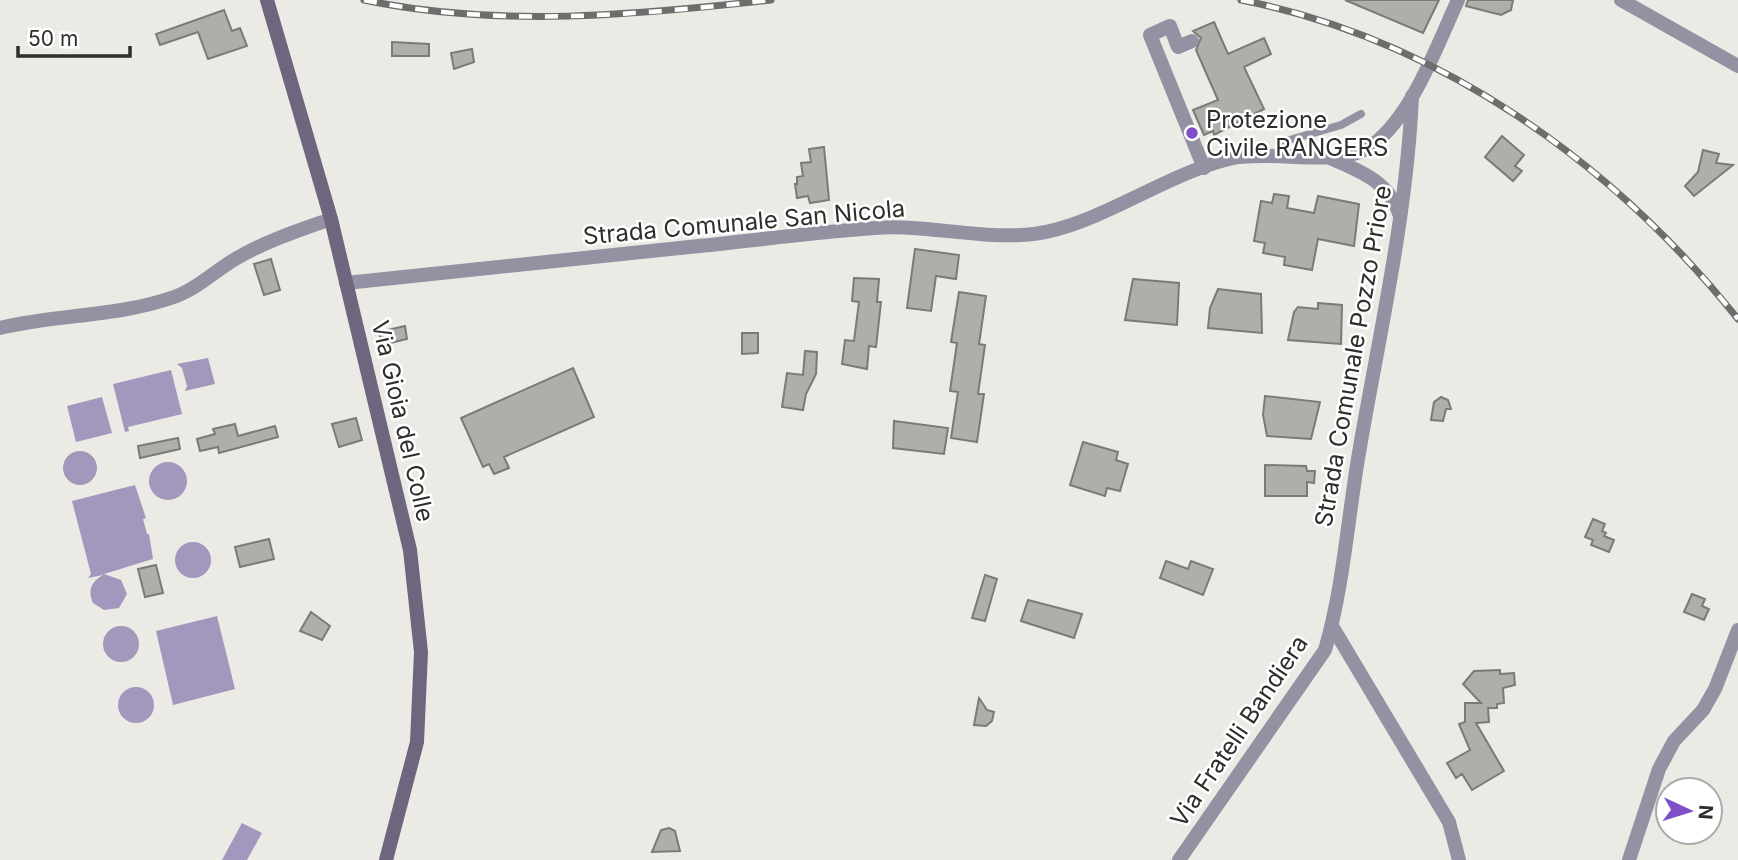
<svg xmlns="http://www.w3.org/2000/svg" width="1738" height="860" font-family="Inter,sans-serif">
	<rect width="100%" height="100%" fill="#eceae5"/>
	<path fill="#a297bd" d="M208,358L215,384L185,391L187,386L182,368L177,364Z
		M171,370L182,414L128,427L129,431L125,432L113,384Z
		M102,397L112,433L76,442L67,406Z
		M63 468a17 17 0 1 1 34 0a17 17 0 1 1-34 0Z
		M149 481a19 19 0 1 1 38 0a19 19 0 1 1-38 0Z
		M135,485L146,518L143,519L147,534H149L153,559L104,574L121,580L127,594L119,608L104,610L93,603C87,590 92,581 103,575L88,578L91,574L72,501Z
		M175 560a18 18 0 1 1 36 0a18 18 0 1 1-36 0Z
		M217,616L235,689L173,705L156,631Z
		M103 644a18 18 0 1 1 36 0a18 18 0 1 1-36 0Z
		M118 705a18 18 0 1 1 36 0a18 18 0 1 1-36 0Z
		M242,823L262,833L247,860H222Z"/>
	<path fill="#b0aeaa" stroke="#7c7a76" stroke-width="2" d="M1345,0H1439L1423,33Z
		M1468,0H1513L1511,10L1501,15L1466,6Z
		M224,10L232,31L240,28L247,46L208,59L198,32L160,45L156,34Z
		M1214,22L1228,54L1264,38L1271,54L1244,67L1264,109L1214,135L1213,131L1204,135L1193,110L1218,100L1196,50L1201,38L1193,31Z
		M392,42L429,44V56H392Z
		M472,49L474,62L454,69L451,53Z
		M1502,136L1524,155L1515,166L1522,171L1513,181L1485,157Z
		M824,147L829,200L810,203L808,196L797,198L795,184H797V177L803,176L801,163L811,162L809,149Z
		M1703,150L1719,154L1716,163L1733,165L1694,196L1685,186L1698,172Z
		M1274,194L1289,196L1287,208L1314,213L1318,196L1359,204L1354,246L1318,239L1312,270L1284,265L1285,257L1263,253L1265,243L1254,241L1261,201L1272,203Z
		M915,249L959,255L956,279L936,276L931,311L907,308Z
		M271,259L280,290L264,295L254,264Z
		M854,278L879,279L877,302H881L876,347L869,346L867,369L842,364L845,340L854,341L859,302L852,301Z
		M1133,279L1179,283L1177,325L1125,320Z
		M1218,289L1261,294L1262,333L1208,328L1210,308Z
		M959,292L986,296L979,344L985,345L978,394H984L977,442L951,438L958,392L950,391L957,343L951,342Z
		M1318,303L1342,305L1341,344L1288,340L1294,312L1298,307L1318,309Z
		M405,326L407,339L382,345L379,332Z
		M742,333H758V353L742,354Z
		M805,351L817,352L816,374L806,394L803,410L782,407L787,373L803,375Z
		M573,368L594,417L504,457L509,468L494,474L489,464L483,467L461,418Z
		M1265,396L1320,402L1311,439L1267,436L1263,415Z
		M1441,397L1448,400L1451,409H1446L1443,421L1431,420L1434,402Z
		M356,418L362,440L339,447L332,424Z
		M894,421L948,428L944,454L893,448Z
		M235,424L238,436L275,426L278,437L219,453L218,447L200,451L197,439L215,434L213,429Z
		M178,438L180,449L140,458L138,446Z
		M1083,442L1118,452L1116,460L1128,464L1120,491L1107,488L1105,496L1070,485Z
		M1265,465L1306,466L1307,471H1315L1314,483L1307,482V496H1265Z
		M1593,519L1605,524L1602,531L1606,533L1604,536L1614,540L1609,552L1591,545L1593,540L1585,537Z
		M269,539L274,559L240,567L235,547Z
		M1166,561L1188,569L1191,561L1213,569L1203,595L1160,578Z
		M156,565L163,593L145,597L138,569Z
		M985,575L997,579L985,621L972,618Z
		M1692,594L1705,599L1702,606L1709,609L1704,620L1684,612Z
		M1028,600L1082,614L1074,638L1021,621Z
		M311,612L330,626L322,640L300,631Z
		M1500,670V674L1514,673L1515,685L1503,688L1504,703L1497,704V708H1488L1489,722L1476,723L1504,771L1472,790L1462,774L1456,778L1447,763L1470,750L1459,724L1465,722V703H1481L1463,684L1474,671Z
		M979,698L987,710L994,712L992,721L986,726L974,725Z
		M669,828L675,831L680,851L652,852L661,830Z"/>
	<g fill="none" stroke-linecap="round" stroke-linejoin="round">
		<path stroke="#9590a2" stroke-width="8" d="M1275,155L1286,141L1341,125L1361,114"/>
		<path stroke="#9590a2" stroke-width="14" d="M1621,0L1738,66
			M1192,41L1178,47L1170,26L1150,35L1204,168
			M1330,158C1360,171 1390,182 1400,216
			M346,283C464,271 582,259 699,246C758,240 817,232 875,228C928,224 981,240 1034,234C1098,226 1166,173 1233,158C1272,150 1335,167 1366,149C1410,123 1437,45 1458,0
			M0,328C58,314 117,317 174,297C197,289 216,270 237,258C266,241 300,230 331,219
			M1332,626L1449,822L1459,860
			M1179,860L1325,650C1344,585 1348,514 1360,447C1380,331 1407,214 1412,96
			M1629,860L1659,769L1674,741L1703,710L1715,689L1738,630"/>
		<path stroke="#6d667e" stroke-width="14" d="M267,0L331,219L410,550L421,652L417,742L386,860"/>
		<defs>
			<path id="rail" d="M364,0C499,28 636,15 771,0
				M1241,0C1439,39 1613,163 1738,319"/>
		</defs>
		<use href="#rail" stroke="#6e6d6b" stroke-width="7"/>
		<use href="#rail" stroke="#fff" stroke-width="4.5" stroke-dasharray="13" stroke-linecap="butt"/>
	</g>
	<circle fill="#7e4fc7" stroke="#fff" stroke-width="2.5" cx="1192" cy="133" r="7"/>
	<g text-anchor="middle" dominant-baseline="central" stroke-width="5" stroke-linejoin="round" paint-order="stroke">
		<g font-size="24" fill="#2f2e2d" stroke="#fff" text-anchor="start">
			<text x="1206" y="119">Protezione<tspan x="1206" dy="28">Civile RANGERS</tspan></text>
		</g>
		<g font-size="24" fill="#2f2e2d" stroke="#fff">
			<text transform="translate(744 222) rotate(-5)">Strada Comunale San Nicola</text>
			<text transform="translate(1353 356) rotate(-80)">Strada Comunale Pozzo Priore</text>
			<text transform="translate(403 421) rotate(77)">Via Gioia del Colle</text>
			<text transform="translate(1239 731) rotate(-56)">Via Fratelli Bandiera</text>
		</g>
	</g>
	<g transform="translate(1689 811) rotate(94)"><circle r="33" fill="#ffffff" stroke="#acabab" stroke-width="2"/>
	<path d="M0-5L12 26L0 18L-12 26Z" fill="#7e4fc7"/>
	<text y="-10" font-size="19" font-weight="bold" text-anchor="middle" fill="#2f2e2d">N</text>
	</g>
	<path d="M18 46v10h112v-10" fill="none" stroke="#2f2e2d" stroke-width="3.5"/>
	<text x="28" y="46" font-size="21" fill="#2f2e2d" stroke="#ffffff" stroke-width="5" paint-order="stroke">50 m</text>
</svg>
